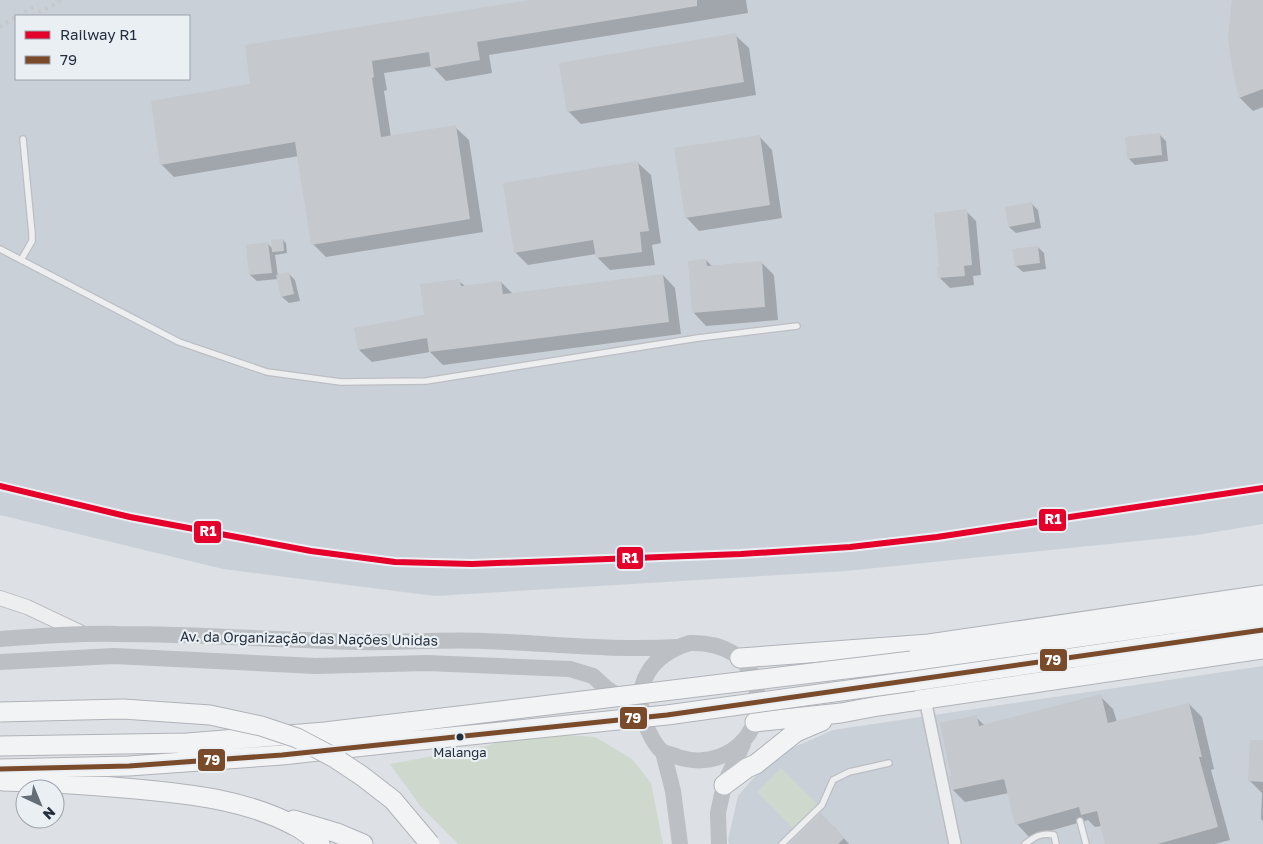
<svg xmlns="http://www.w3.org/2000/svg" width="1263" height="844" font-family="'Golos Text',sans-serif">
	<rect width="100%" height="100%" fill="#dde0e4"/>
	<path fill="#cad0d8" fill-rule="evenodd" d="M0,0H1263V524L1197,535L846,571L435,596L223,569L0,515ZM16,16H189V79H16Z
		M1263,666V844H729L728,840L738,796L763,767L790,749L833,730Z"/>
	<path fill="#ced8cd" d="M526,730L549,734L595,737L632,759L651,783L663,844H458L421,807L390,764L488,746Z
		M781,768L819,806L795,830L757,792Z"/>
	<path fill="#0003" d="M536,0H746L748,13L489,55L492,73L446,81L432,66L384,73L387,90L384,91L391,137L455,127L469,140L483,232L326,257L313,244L299,156L174,177L161,164L252,85Z
		M1233,0H1263V107L1253,111L1240,98Z
		M735,35L749,48L756,95L581,124L568,111Z
		M1159,134L1166,141L1168,161L1135,165L1129,159Z
		M759,136L772,150L782,218L699,231L686,217Z
		M638,163L651,175L661,243L652,245L655,265L610,270L597,257L596,254L528,265L515,252Z
		M1031,203L1038,210L1041,228L1016,233L1009,227Z
		M966,211L976,221L981,275L973,276L974,285L950,288L940,278Z
		M283,240L286,243L287,253L275,255L278,276L289,274L295,280L300,301L289,303L282,297L278,279L257,281L250,275L247,246L268,244L273,249Z
		M1038,247L1044,253L1046,269L1023,272L1016,266Z
		M706,260L712,266L761,262L774,275L778,320L706,326L693,312Z
		M663,275L675,288L681,334L443,365L430,352L372,362L359,350L426,316L459,281L465,286L501,282L513,294Z
		M1100,696L1113,709L1117,722L1189,704L1202,717L1214,769L1211,770L1230,840L1215,844H1106L1102,826L1095,827L1088,820L1029,837L1017,824L1009,793L965,802L953,790V777L976,717L985,726Z
		M1263,742V821L1261,819L1262,793L1250,781Z
		M834,827L849,844H795Z"/>
	<path fill="#c5c8cc" d="M531,0H697V6L477,42L480,60L431,69L429,52L372,61L374,77L372,78L381,137L456,125L470,219L311,245L295,142L160,165L151,101L250,84L245,45Z
		M1232,0H1263V89L1239,98L1232,68L1228,37Z
		M736,33L744,82L567,112L559,63Z
		M1160,133L1162,155L1127,159L1125,137Z
		M760,135L770,205L685,218L674,148Z
		M638,161L649,231L640,232L642,252L596,258L593,240L514,253L503,183Z
		M1032,202L1035,222L1008,227L1005,207Z
		M967,209L972,265L964,266L965,276L938,278L937,266H939L934,213Z
		M283,239L284,251L272,252L271,240Z
		M268,242L272,273L249,275L246,245Z
		M1038,246L1040,263L1015,266L1012,249Z
		M706,259L707,266L762,261L765,307L692,313L688,261Z
		M289,272L294,294L281,297L276,275Z
		M663,274L669,322L429,352L427,338L358,350L354,328L424,315L420,284L460,279L461,286L501,281L503,294Z
		M1101,694L1108,723L1189,703L1202,757H1199L1218,827L1158,844H1105L1097,811L1081,815L1079,807L1015,825L1004,779L952,790L949,776H951L940,723L977,715L979,726Z
		M1250,740H1263V782L1248,781Z
		M821,813L844,838L838,844H789Z"/>
	<g fill="none" stroke-linecap="round" stroke-linejoin="round">
		<defs>
			<path id="service" d="M0,249L179,342L267,372L341,382L426,381L698,338L797,326
				M21,260L32,241V234L23,139
				M1080,821L1086,844
				M782,844L822,805L833,780L849,772L889,763
				M1025,844C1034,837 1042,832 1054,835L1056,844"/>
			<path id="minor" d="M925,699L955,844"/>
			<path id="tertiary" d="M0,598L27,607L84,634"/>
			<path id="trunk" d="M740,658L929,644L1263,595
				M911,661L1263,611
				M914,681L1263,630
				M755,722L841,713L878,706L1263,649
				M0,746L187,743L325,732L409,722
				M0,769L129,766L282,755L411,741
				M3,781C47,782 92,785 136,789C190,794 247,800 295,826C304,830 312,838 320,844
				M724,785L747,768L756,764L796,732L822,721
				M294,820L337,833L363,844"/>
		</defs>
		<use href="#service" stroke="#bcbec2" stroke-width="8"/>
		<use href="#minor" stroke="#bcbec2" stroke-width="14"/>
		<use href="#tertiary" stroke="#bcbec2" stroke-width="16"/>
		<use href="#trunk" stroke="#afb3b9" stroke-width="21"/>
		<use href="#service" stroke="#edeef0" stroke-width="5.5"/>
		<use href="#minor" stroke="#edeef0" stroke-width="11"/>
		<use href="#tertiary" stroke="#edeef0" stroke-width="14"/>
		<path stroke="#bcbfc3" stroke-width="16" d="M0,639C39,636 78,633 117,634C197,634 276,640 356,642C399,643 442,639 484,641C549,643 613,651 677,647
			M690,643C721,642 749,655 756,687C768,735 723,772 678,757C674,755 667,754 663,752C655,746 649,733 645,723C631,684 652,654 690,643Z
			M0,662L114,656L316,666L427,663L570,669L593,676L606,688L640,710
			M663,752L673,791L680,844
			M719,844L718,813L724,785L743,744"/>
		<use href="#trunk" stroke="#f2f3f4" stroke-width="19"/>
		<path stroke="#c6c8cb" stroke-width="4" stroke-dasharray="2.5 5" stroke-linecap="butt" d="M18,16L38,5
			M32,16L62,0
			M0,27L16,17"/>
		<defs>
			<path id="trunk-bridge" d="M0,712L123,709L210,715L261,726L297,738L335,758L362,776L393,800L430,844
				M409,722L911,661
				M411,741L667,715L914,681"/>
		</defs>
		<use href="#trunk-bridge" stroke="#afb3b9" stroke-width="21" stroke-linecap="butt"/>
		<use href="#trunk-bridge" stroke="#f2f3f4" stroke-width="19"/>
		<defs>
			<path id="bus-1" d="M0,769L129,766L282,755L667,715L1263,630"/>
		</defs>
		<use href="#bus-1" stroke="#eaeff4" stroke-width="9"/>
		<use href="#bus-1" stroke="#7a4b2a" stroke-width="5"/>
		<defs>
			<path id="rail-1" d="M0,486L130,517L311,551L395,562L472,564L741,554L850,547L937,537L1263,488"/>
		</defs>
		<use href="#rail-1" stroke="#eaeff4" stroke-width="10"/>
		<use href="#rail-1" stroke="#e4002b" stroke-width="6"/>
	</g>
	<circle fill="#242f3d" stroke="#eaeff4" stroke-width="2" cx="460" cy="737" r="4.5"/>
	<g text-anchor="middle" dominant-baseline="central" stroke-width="4.5" stroke-linejoin="round" paint-order="stroke">
		<g font-size="13" fill="#242f3d" stroke="#eaeff4">
			<text x="460" y="752">Malanga</text>
		</g>
		<g font-size="14" fill="#242f3d" stroke="#eaeff4">
			<text transform="translate(309 638) rotate(1)">Av. da Organização das Nações Unidas</text>
		</g>
	</g>
	<g stroke="#eaeff4" stroke-width="2">
		<rect x="1038" y="508" width="29" height="24" rx="5" fill="#e4002b"/>
		<rect x="193" y="520" width="29" height="24" rx="5" fill="#e4002b"/>
		<rect x="616" y="546" width="28" height="24" rx="5" fill="#e4002b"/>
		<rect x="1039" y="648" width="29" height="24" rx="5" fill="#7a4b2a"/>
		<rect x="619" y="706" width="29" height="24" rx="5" fill="#7a4b2a"/>
		<rect x="197" y="748" width="29" height="24" rx="5" fill="#7a4b2a"/>
	</g>
	<g font-size="14" text-anchor="middle" font-weight="bold" fill="#fff">
		<text x="1053" y="524">R1</text>
		<text x="208" y="536">R1</text>
		<text x="630" y="563">R1</text>
		<text x="1053" y="665">79</text>
		<text x="633" y="723">79</text>
		<text x="212" y="765">79</text>
	</g>
	<rect x="15" y="15" width="175" height="65" fill="#eaeff4" stroke="#9ba2ab"/>
	<rect x="25" y="31" width="25" height="8" fill="#e4002b" stroke="#9ba2ab"/>
	<text x="60" y="40" font-size="15" fill="#242f3d">Railway R1</text>
	<rect x="25" y="56" width="25" height="8" fill="#7a4b2a" stroke="#9ba2ab"/>
	<text x="60" y="65" font-size="15" fill="#242f3d">79</text>
	<g transform="translate(40 804) rotate(136)"><circle r="24" fill="#eaeff4" stroke="#9ba2ab"/>
	<path d="M0-4L9 19L0 12L-9 19Z" fill="#656d77"/>
	<text y="-8" font-size="14" font-weight="bold" text-anchor="middle" fill="#242f3d">N</text>
	</g>
</svg>
